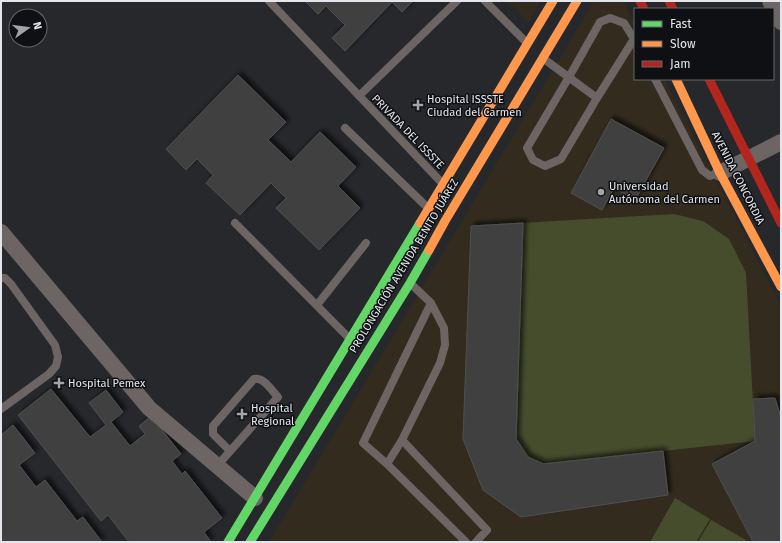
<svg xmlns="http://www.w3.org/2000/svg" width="782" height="543" font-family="'Fira Sans',sans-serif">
	<defs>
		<filter id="shadow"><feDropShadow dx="3.5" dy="-3.5" stdDeviation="2" flood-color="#0009"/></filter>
	</defs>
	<rect width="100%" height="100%" fill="#26282c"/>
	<path fill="#332c1e" d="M508,1H540L529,23Z
		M594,1H623L635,24V79H664L781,306V542H269Z"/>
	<path fill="#454d2d" d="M674,214L703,221L729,239L746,273L755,441L663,451L668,495L521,517L483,490L463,439L471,226Z
		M675,498L710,519L696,542H650Z
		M711,520L746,540L745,542H698Z"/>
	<path fill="#414041" stroke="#504f50" filter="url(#shadow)" d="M307,1H413L402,12L392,2L345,51L332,38L345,25L326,6L318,14L306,2Z
		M238,75L286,122L268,140L291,162L320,132L356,167L338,186L360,208L319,250L276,208L286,198L271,183L240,215L206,183L213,175L197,159L186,170L166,149Z
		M611,119L664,148L635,200L614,188L602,210L571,193Z
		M523,223L516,439L528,457L543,464L663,451L668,495L521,517L483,490L463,439L471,226Z
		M51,389L90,437L106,425L89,403L106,390L123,412L111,422L130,446L145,434L139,426L151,416L181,454L172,461L182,474L185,471L222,518L204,532L211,542H129L108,515L101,521L18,415Z
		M775,398L781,418V542H753L712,464L755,441L753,399Z
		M13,425L35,453L19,465L36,487L45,480L77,521L83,517L102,542H1V435Z"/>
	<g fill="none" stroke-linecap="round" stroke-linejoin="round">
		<path stroke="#6d6464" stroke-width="8" d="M269,1L442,183
			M485,1L527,43
			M634,39L597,98L561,159L545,166L533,160L527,148L569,77L600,22L610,18L624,23L634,39L635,40
			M544,59L597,98
			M655,79L702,170L710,176L718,173
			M359,96L457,1
			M345,128L428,208
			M235,223L350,339
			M1,278H5L11,284L55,345L58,357L56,366L49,374L1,409
			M431,303L363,443L387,464L466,542
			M317,305L366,243
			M402,440L487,530L476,542
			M387,464L402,440L440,363L445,345L444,328L431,303L411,284
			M217,466L278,397C271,390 264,377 254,379L213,426V434L230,451"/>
		<path stroke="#6d6464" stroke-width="16" d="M770,1L781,22
			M720,173L781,142
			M1,232L149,408L255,498"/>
		<path stroke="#63d668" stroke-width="9" d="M228,542L420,223
			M250,542L410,283L429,250"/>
		<path stroke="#ff974d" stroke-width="9" d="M676,79L720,173L781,287
			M420,223L553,1
			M429,250L445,221L577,1"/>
		<path stroke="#b3261e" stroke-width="9" d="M640,1L644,9
			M669,1L673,9
			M709,79L781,223"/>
	</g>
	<g fill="#a2a4a9" stroke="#0e1013" stroke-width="1.5">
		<path d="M416 99h4v4h4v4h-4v4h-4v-4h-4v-4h4z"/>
		<circle cx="601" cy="192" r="4"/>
		<path d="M57 377h4v4h4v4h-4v4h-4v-4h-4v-4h4z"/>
		<path d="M240 408h4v4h4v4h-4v4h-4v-4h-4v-4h4z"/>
	</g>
	<g text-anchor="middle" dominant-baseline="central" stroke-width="3" stroke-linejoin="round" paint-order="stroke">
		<g font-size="11" fill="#e4e6ec" stroke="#0e1013" text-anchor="start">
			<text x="427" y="99">Hospital ISSSTE<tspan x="427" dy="13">Ciudad del Carmen</tspan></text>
			<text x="609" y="186">Universidad<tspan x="609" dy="13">Autónoma del Carmen</tspan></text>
			<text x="68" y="383">Hospital Pemex</text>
			<text x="251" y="408">Hospital<tspan x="251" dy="13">Regional</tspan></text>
		</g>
		<g font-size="11" fill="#e4e6ec" stroke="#0e1013">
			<text transform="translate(408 132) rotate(46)">PRIVADA DEL ISSSTE</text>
			<text transform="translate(738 178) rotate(63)">AVENIDA CONCORDIA</text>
			<text transform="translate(404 266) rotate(-59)">PROLONGACIÓN AVENIDA BENITO JUÁREZ</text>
		</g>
	</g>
	<rect width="782" height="543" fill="none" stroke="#e4e6ec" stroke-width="4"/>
	<rect x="634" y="8" width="140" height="72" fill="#0e1013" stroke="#64666a"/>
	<rect x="642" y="21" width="20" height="6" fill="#63d668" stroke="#64666a"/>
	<text x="670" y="28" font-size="12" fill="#e4e6ec">Fast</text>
	<rect x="642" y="41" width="20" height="6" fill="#ff974d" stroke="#64666a"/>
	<text x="670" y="48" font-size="12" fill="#e4e6ec">Slow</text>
	<rect x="642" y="61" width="20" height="6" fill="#b3261e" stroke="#64666a"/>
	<text x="670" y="68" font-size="12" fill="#e4e6ec">Jam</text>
	<g transform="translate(28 28) rotate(76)"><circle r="19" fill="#0e1013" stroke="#64666a"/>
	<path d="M0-3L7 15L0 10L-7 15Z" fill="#a2a4a9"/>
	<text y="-6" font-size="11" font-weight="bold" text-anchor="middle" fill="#e4e6ec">N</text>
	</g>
</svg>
